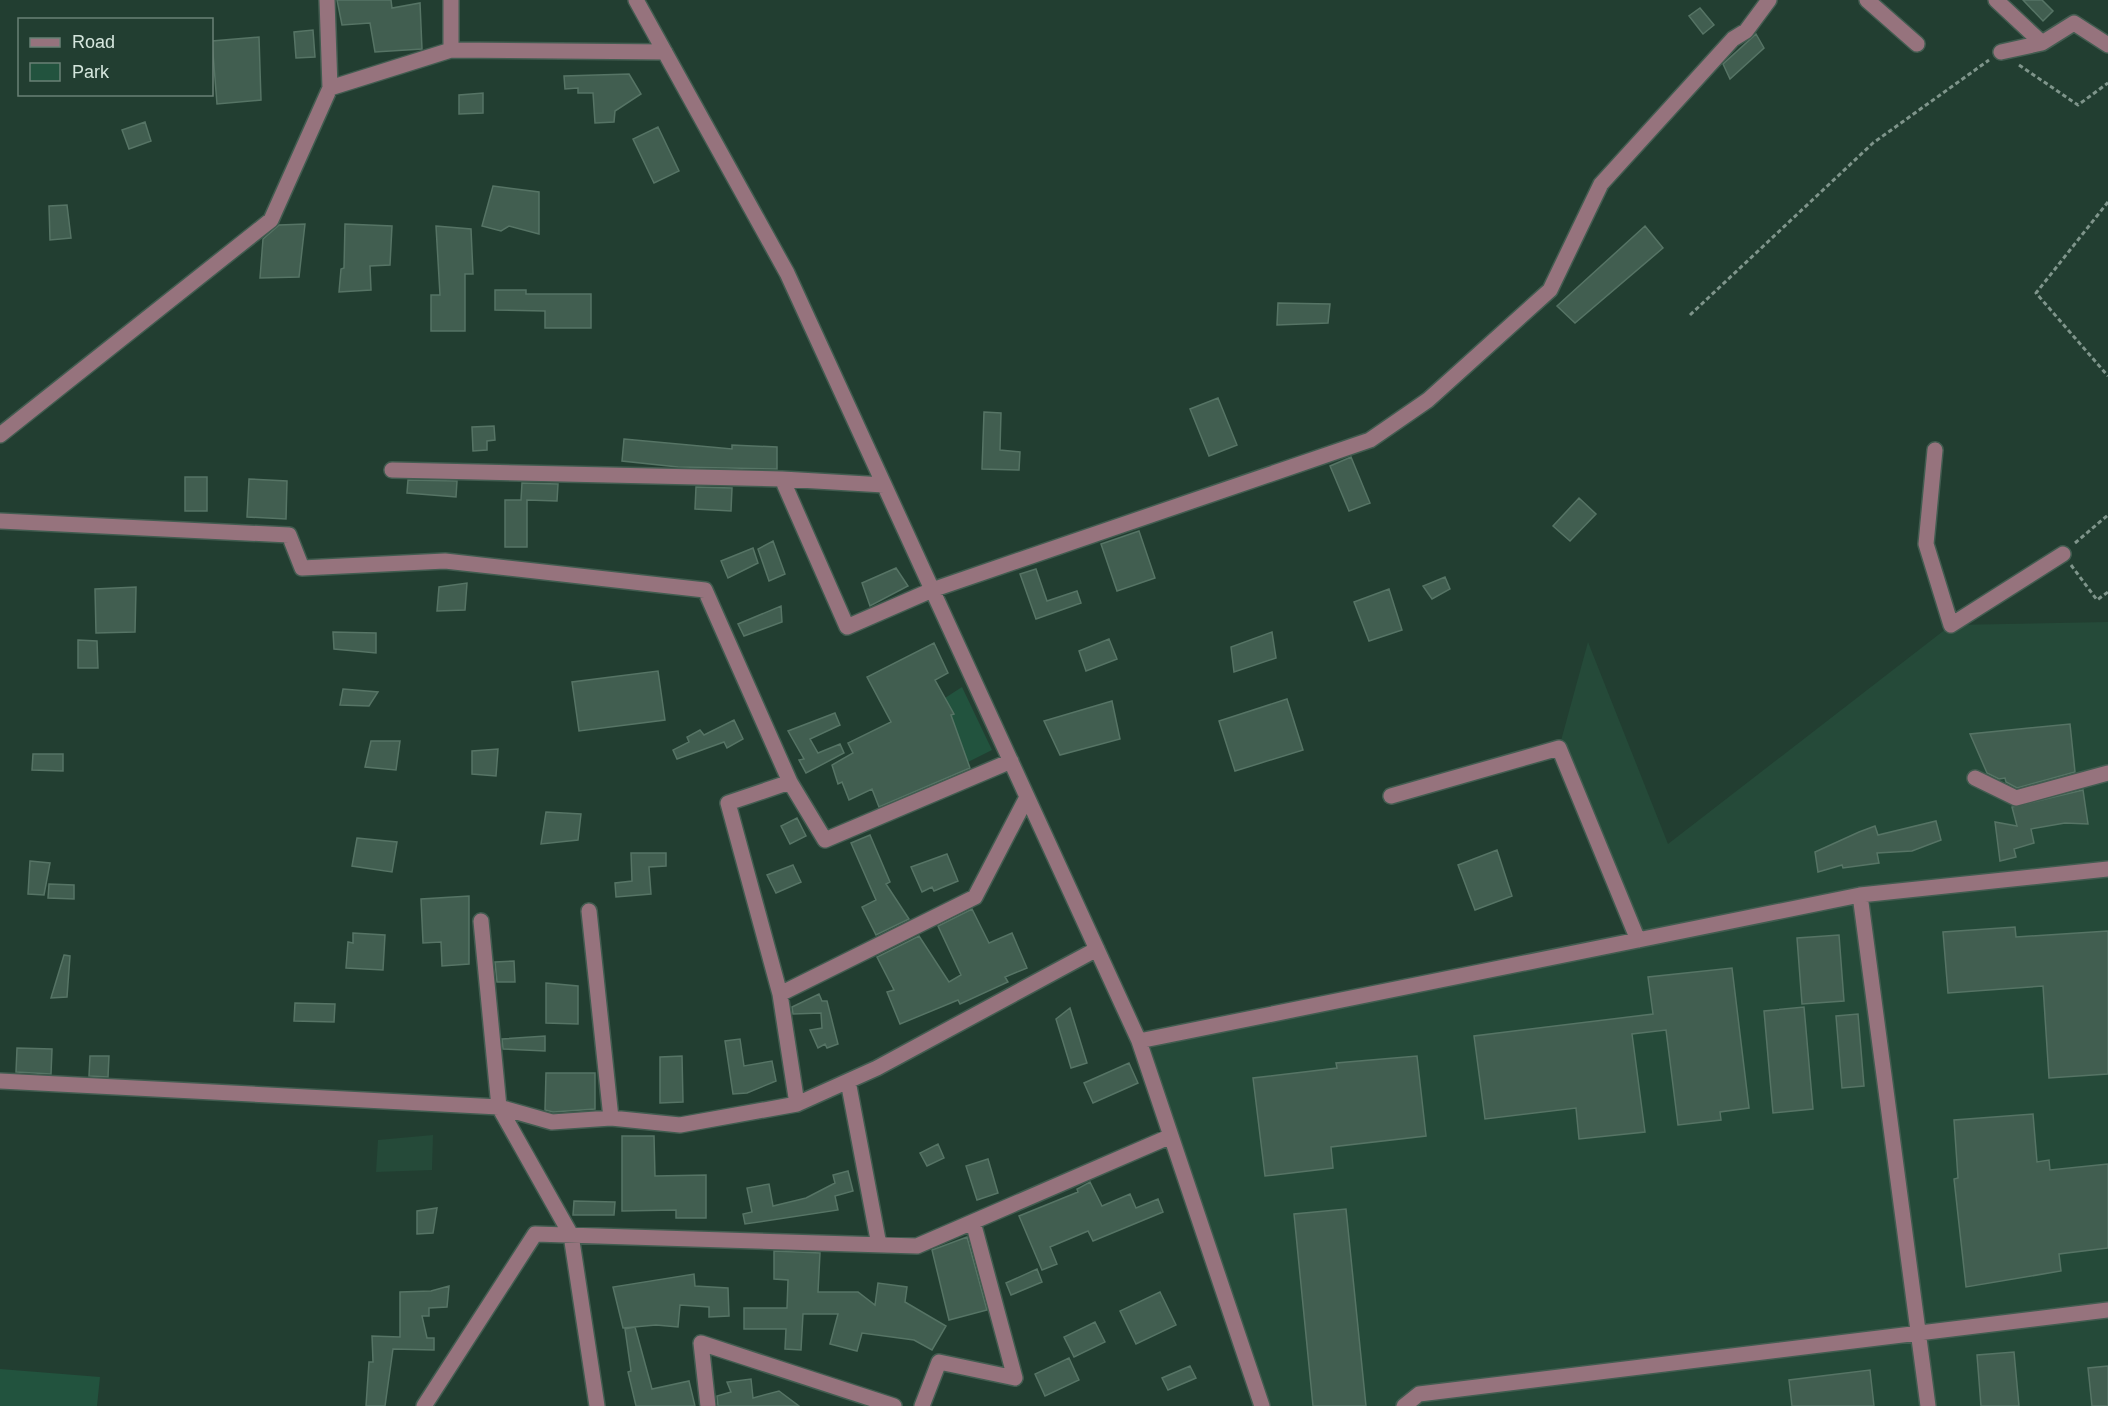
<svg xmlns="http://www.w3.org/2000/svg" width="2108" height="1406" font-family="Arial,sans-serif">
	<rect width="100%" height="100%" fill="#223e31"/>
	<path fill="#254a39" d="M2108,622V1406H1264L1139,1041L1638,940L1559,748L1588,642L1668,844L1951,625Z
		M433,1135L432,1170L376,1172L378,1140Z"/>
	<path fill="#22533e" d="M962,687L992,750L968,762L873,754L953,714L945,698Z
		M0,1369L100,1377L97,1406H0Z"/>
	<path fill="#415e50" stroke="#567465" stroke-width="1.5" d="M337,0H391L392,8L420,3L422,49L375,52L370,23L342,25Z
		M2023,0H2042L2053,11L2043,21Z
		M1700,8L1714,25L1703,34L1689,16Z
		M313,30L315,57L296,58L294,32Z
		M1756,34L1764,48L1730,79L1723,64Z
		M259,37L261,100L217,104L212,41Z
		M629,74L641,94L615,111L614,122L595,123L593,93H578V88L565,89L564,76Z
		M483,93V113L459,114V95Z
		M145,122L151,141L129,149L122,130Z
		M658,127L679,171L654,183L633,139Z
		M493,186L539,192V234L509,226L501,231L482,226Z
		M67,205L71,238L50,240L49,206Z
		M305,224L299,277L260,278L263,239L279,225Z
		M345,224L392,226L390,265L370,266L371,290L339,292L341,269L344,268Z
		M436,226L471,229L473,274H465V331H431V295H440Z
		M1645,226L1663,248L1575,323L1557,306Z
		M495,290H526V294H591V328H545V311L495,310Z
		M1278,303L1330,304L1328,323L1277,325Z
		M1218,398L1237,445L1209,456L1190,409Z
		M984,412L1001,413L1000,450L1020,452L1019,470L982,469Z
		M494,426L495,440L487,441V450L473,451L472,427Z
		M624,439L732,449V445L777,447V469L678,467L622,461Z
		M1351,457L1370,503L1349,511L1330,466Z
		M185,477H207V511H185Z
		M249,479L287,481L286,519L247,517Z
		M408,480L457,481L456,497L407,493Z
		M522,483L558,484L557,501L527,500V547H505V500H521Z
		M696,487L732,488L731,511L695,509Z
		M1579,498L1596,514L1570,541L1553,526Z
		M1139,531L1155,578L1117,591L1101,544Z
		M773,541L785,574L769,581L758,549Z
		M753,548L758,563L728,578L721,561Z
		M896,568L908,586L870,606L862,583Z
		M1036,569L1047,601L1077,591L1081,603L1036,619L1020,574Z
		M1445,577L1450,589L1432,599L1423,586Z
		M467,583L465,610L437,611L439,587Z
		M136,587L135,632L96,633L95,589Z
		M1389,589L1402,630L1369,641L1354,602Z
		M781,606L782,622L744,636L738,624Z
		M333,632L376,633V653L334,649Z
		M1272,632L1276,658L1234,672L1231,647Z
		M1109,639L1117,659L1086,671L1079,651Z
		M78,640L97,641L98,668H78Z
		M934,643L948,673L935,680L954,714L951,715L970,768L879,807L872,789L849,800L842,782L838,784L832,765L853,753L848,743L891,722L867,677Z
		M658,671L665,720L579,731L572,682Z
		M343,689L378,692L369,706L340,705Z
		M1287,699L1303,750L1235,771L1219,721Z
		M1112,701L1120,739L1060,755L1044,721Z
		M835,713L840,725L810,739L818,753L840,744L844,753L806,773L799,760L804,759L788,731Z
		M734,720L743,739L727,748L724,742L677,759L673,750L689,742L687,737L700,730L704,735Z
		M2070,724L2075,772L2017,788L2006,782L2005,778L1999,779L1987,773L1970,734Z
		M371,741H400L396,770L365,767Z
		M498,749L496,776L472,774V751Z
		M33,754H63V771L32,770Z
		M2083,790L2088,824L2065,823L2031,829L2034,843L2014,849L2016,857L2000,861L1995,822L2017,826L2012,807Z
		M546,812L581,814L578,840L541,844Z
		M797,818L806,836L790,844L781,826Z
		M1936,821L1941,840L1912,851L1877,853L1879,863L1843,868L1842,865L1818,872L1815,852L1859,832L1875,826L1878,835Z
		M870,835L890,882L886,884L909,919L876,935L862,907L876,900L851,843Z
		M357,838L397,842L392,872L352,866Z
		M1497,850L1512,896L1475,910L1458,865Z
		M631,853H666V866L649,867L651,894L616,897L615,883L632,881Z
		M947,854L958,881L934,891L932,887L922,892L911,867Z
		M30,861L50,863L44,895L28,894Z
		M793,865L801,882L776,893L767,875Z
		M49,884L74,885V899L48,898Z
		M469,896V964L442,966L441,942L423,943L421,899Z
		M972,909L989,943L1012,933L1027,968L1005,977L1008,982L960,1004L958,1000L900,1024L887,992L894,990L877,957L919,936L949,982L961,975L938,926Z
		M2015,927L2016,937L2108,931V1074L2049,1078L2043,986L1948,993L1943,932Z
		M353,933L385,935L383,970L346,968L348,942L353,943Z
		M1839,935L1844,1001L1802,1004L1797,938Z
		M64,955L70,956L67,997L51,998Z
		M514,961L515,982H497L495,962Z
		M1732,968L1749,1108L1720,1112L1721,1120L1678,1125L1666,1030L1632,1034L1645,1132L1579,1139L1576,1108L1485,1119L1474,1036L1653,1014L1648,977Z
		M546,983L578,986V1024L546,1023Z
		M819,994L822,1001H827L838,1044L827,1048L825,1044L818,1048L810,1030L822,1028L821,1013L793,1014L792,1007Z
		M295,1003L335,1004L334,1022L294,1021Z
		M1804,1007L1813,1109L1773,1113L1764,1011Z
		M1070,1008L1087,1063L1071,1068L1056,1019Z
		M1858,1014L1864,1086L1842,1088L1836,1016Z
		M545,1036V1051L503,1049L502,1039Z
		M740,1039L744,1066L772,1061L776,1081L747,1093L733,1094L725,1041Z
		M17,1048L52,1049L51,1074L16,1072Z
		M90,1056H109L108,1077L89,1076Z
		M682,1056L683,1102L660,1103V1057Z
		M1417,1056L1426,1136L1331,1147L1333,1168L1265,1176L1253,1078L1337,1068L1336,1063Z
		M1129,1063L1138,1083L1093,1103L1084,1083Z
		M546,1073H595V1109L553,1112L545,1110Z
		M2033,1114L2037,1162L2049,1160L2050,1170L2108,1164V1248L2059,1254L2061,1271L1966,1287L1954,1179L1958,1178L1954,1120Z
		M622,1136H654L655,1176L706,1175V1218H676V1210L622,1211Z
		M938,1144L944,1158L927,1166L920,1153Z
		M988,1159L998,1193L977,1200L966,1166Z
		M848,1171L853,1191L835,1196L838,1210L745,1224L743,1214L752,1212L747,1188L769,1184L773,1206L806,1198L835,1183L833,1175Z
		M1090,1182L1102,1206L1130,1194L1136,1208L1158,1199L1163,1212L1093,1241L1088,1231L1050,1247L1057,1264L1042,1270L1019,1216L1078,1192L1077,1189Z
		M574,1201L615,1202L614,1215H573Z
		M437,1208L433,1233L417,1234V1211Z
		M1346,1209L1366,1406H1313L1294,1214Z
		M967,1237L987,1310L949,1320L932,1250Z
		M774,1251L820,1253L818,1292H858L875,1305L878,1283L907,1287L905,1302L946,1326L932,1350L914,1340L862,1333L857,1351L830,1344L838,1314H803L801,1350L785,1349L786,1329H744V1308H787L788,1280L774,1279Z
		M1037,1269L1042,1282L1011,1295L1006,1283Z
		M694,1274L695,1286L728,1288L729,1316L709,1317V1307L680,1305L678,1327L656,1325L623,1328L613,1287Z
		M449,1286L447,1307L429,1308V1316H422L427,1338H434V1350L393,1349L385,1406H366L369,1362H373L372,1336L400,1337V1292L431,1291Z
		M1160,1292L1176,1325L1136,1344L1120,1311Z
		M1095,1322L1105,1342L1074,1357L1064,1337Z
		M635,1327L652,1389L689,1381L695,1406H636L628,1372L631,1371L625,1329Z
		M2014,1352L2019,1406H1981L1977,1355Z
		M1069,1358L1079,1380L1045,1396L1035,1374Z
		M1190,1366L1196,1378L1168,1390L1162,1378Z
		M2108,1366V1406H2092L2088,1368Z
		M1870,1370L1874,1406H1792L1789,1380Z
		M751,1379L753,1398L779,1391L799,1406H718L717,1396L731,1392L727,1382Z"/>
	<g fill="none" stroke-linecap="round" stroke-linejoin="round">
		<defs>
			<path id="minor" d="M327,0L330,88
				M636,0L787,273L1139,1041
				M1867,0L1917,44
				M1996,0L2042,43
				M451,50L665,52
				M2001,52L2042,43L2074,23L2108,45
				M0,435L271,220L330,88L451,50V0
				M1935,450L1926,544L1951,625L2063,554
				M392,470L782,479L884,485
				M782,479L847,627L932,590L1370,440L1428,400L1550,290L1601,184L1733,39L1746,31L1769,0
				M0,521L289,535L302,568L445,561L705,590L790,782L825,840L1011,761
				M1975,778L2016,798L2108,773
				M1391,796L1559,748L1638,940
				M1860,895L1928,1406
				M589,911L611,1118
				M481,921L499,1107L552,1122L611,1118L680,1125L797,1104L877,1068L1097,949
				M780,994L728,803L790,782
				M0,1081L499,1107L571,1235L597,1406
				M848,1081L879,1245
				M797,1104L780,994L975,897L1027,797
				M424,1406L535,1234L917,1246L1171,1136
				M708,1406L701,1343L894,1406
				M922,1406L939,1362L1015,1378L973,1222
				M1262,1406L1139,1041L1860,895L2108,869
				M1404,1406L1419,1394L2108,1310"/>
		</defs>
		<use href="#minor" stroke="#425c50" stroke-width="18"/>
		<path stroke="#7f958b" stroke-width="3" stroke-dasharray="4.5 3" stroke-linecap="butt" d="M2019,65L2078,105L2108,83
			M2108,202L2036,293L2108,376
			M1690,315L1873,143L1989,60
			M2075,543L2108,515
			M2071,565L2097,600L2108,592"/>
		<use href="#minor" stroke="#96737d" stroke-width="15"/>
	</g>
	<rect x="18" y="18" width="195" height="78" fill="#223e31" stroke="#6a8176" stroke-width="1.5"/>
	<rect x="30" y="38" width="30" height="9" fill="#96737d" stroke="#6a8176" stroke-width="1.5"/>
	<text x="72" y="48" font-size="18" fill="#d5e6dd">Road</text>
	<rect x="30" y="63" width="30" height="18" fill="#22533e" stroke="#6a8176" stroke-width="1.5"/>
	<text x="72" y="78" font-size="18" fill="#d5e6dd">Park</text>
</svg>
